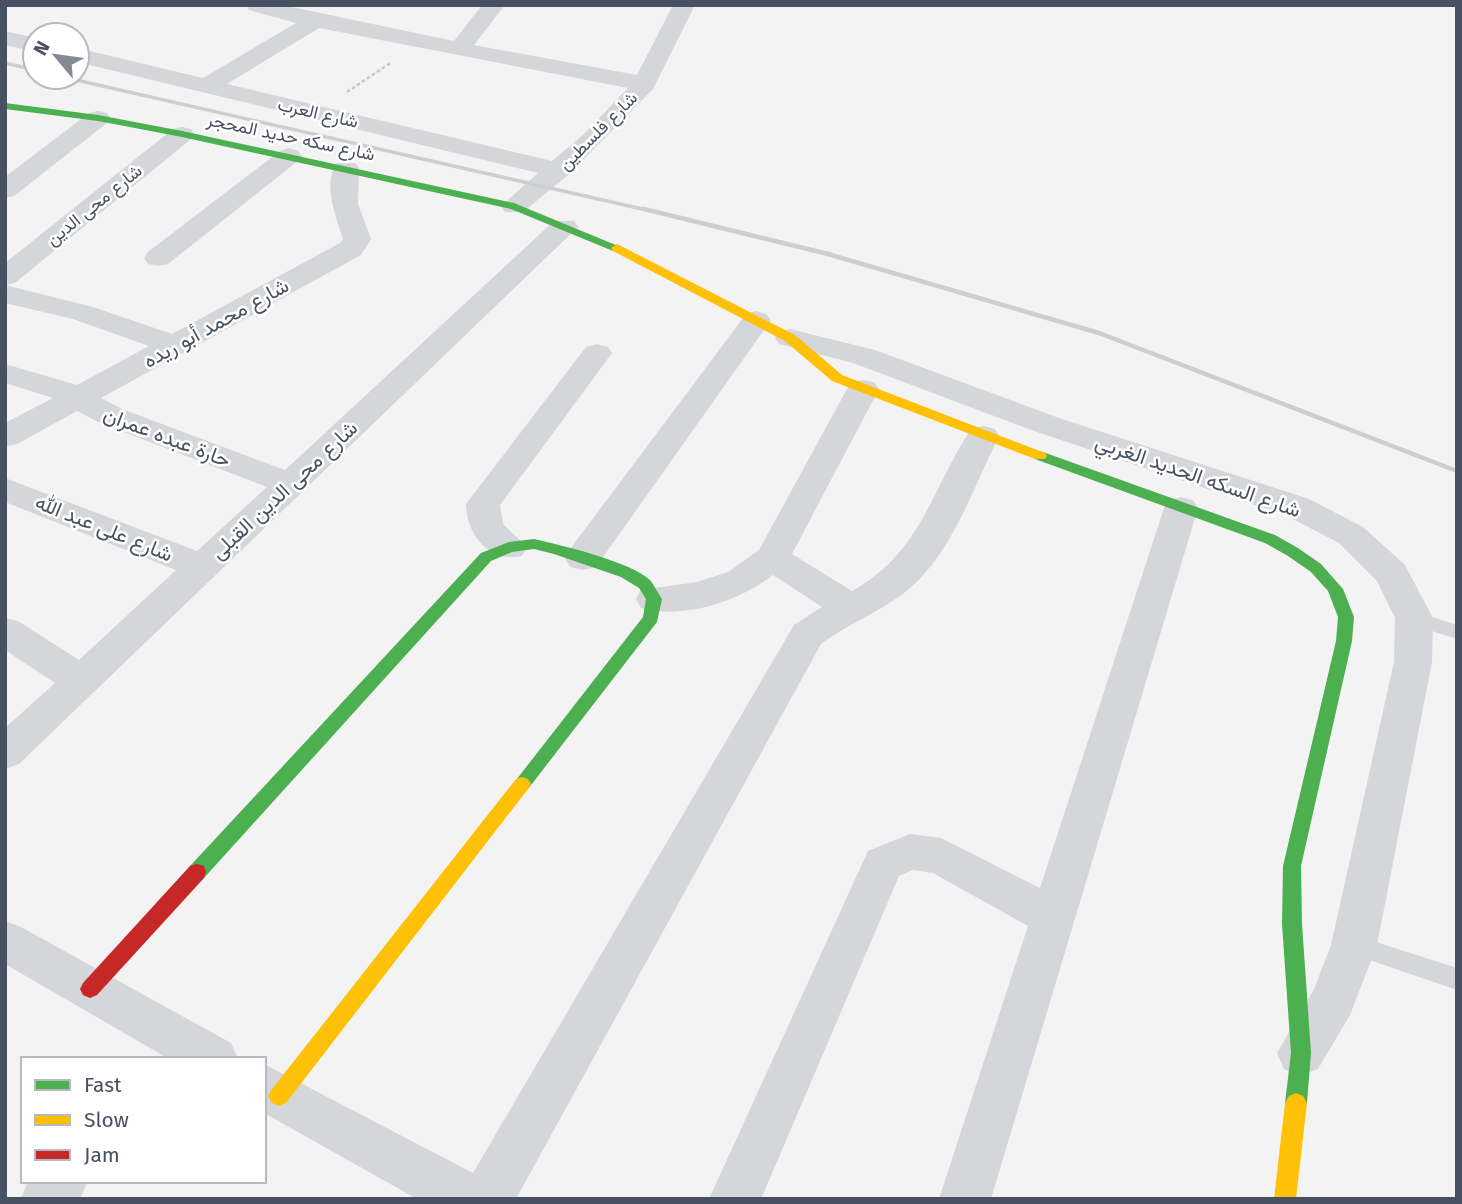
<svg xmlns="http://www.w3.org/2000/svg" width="1462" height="1204" font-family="'Fira Sans',Vazirmatn,sans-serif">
	<rect width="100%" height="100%" fill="#f4f3f3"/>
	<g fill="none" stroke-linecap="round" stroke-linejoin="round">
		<path stroke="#becac8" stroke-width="2.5" stroke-dasharray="3.5 2.5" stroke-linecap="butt" d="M347,92L392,62"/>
		<path fill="#d4d6da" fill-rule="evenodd" d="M1414,611L1457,625V639L1407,623L1404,618Z
			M1354,935L1457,968V990L1346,952L1342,945L1346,938Z"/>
		<path fill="#d4d6da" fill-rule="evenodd" d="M246,5H282L454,41L482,5H505L474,45L637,75L673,5H695L653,89L568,175L523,212H505L501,206L538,173L77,62V48L203,78L296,23L249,10ZM319,28L628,88L584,134L552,161L227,84Z
			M5,31L35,38V52L5,45Z
			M98,111L107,113L110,118L107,123L14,196L5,198V177L89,113Z
			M182,127L191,129L194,134L191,139L15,283L5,285L93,307L172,334L340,243L343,239C336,217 322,183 337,163H355L359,168L358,204L371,239L361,255L101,398L122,409L285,470L554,221H574L578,227L19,764L5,769V728L55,683L5,650V618L18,621L79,660L176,570L5,502V478L197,551L267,487L100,423L77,411L17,444L5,447V423L53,398L5,383V364L77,385L149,346L73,319L5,303V263L173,129Z
			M289,148L298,151L302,156L298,161L168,264L158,266L148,264L144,258L148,252L280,151Z
			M756,311L766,314L771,320L596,567L583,570L570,567L565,558L570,549L746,314Z
			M790,329L875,350L1059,418L1309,499L1363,527L1405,565L1433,618L1432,662L1377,945L1350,1015L1318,1069L1301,1075L1284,1069L1277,1053L1314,989L1331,945L1394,662L1395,618L1377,581L1339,543L1285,515L1037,432L853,363L779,344L775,338L779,332Z
			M597,344L608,347L612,353L500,505L503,524L527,547L522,556C490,564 466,534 466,504L586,347Z
			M863,380L874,382L879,389L792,554L852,591C921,553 931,490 971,429L983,426L995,429L999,436C973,488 951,557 904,593C878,613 847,624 821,644L516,1199H417L264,1113V1064L473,1173L794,625L822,607L773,575C740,601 683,620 641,608L636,599L641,590L697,582L728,572L759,550L847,389L852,382Z
			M1181,497L1193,500L1198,508L991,1199H939L1028,926L933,873L913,870L899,876L761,1199H709L868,851L910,834L941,838L1040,888L1164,508L1169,500Z
			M5,921L21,927L231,1043L238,1059H169L5,964Z
			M28,1181H88L80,1199H21Z"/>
		<path fill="#4caf50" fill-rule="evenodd" d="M5,103L98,115L182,131L514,203L623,248L617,252L613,251L511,209L182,137L98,121L5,109Z
			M1040,451L1275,535L1298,548L1321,564L1343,589L1354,617L1352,641L1301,866L1302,924L1311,1053L1307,1103L1303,1110L1296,1113L1289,1110L1285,1103L1291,1053L1282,924L1283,866L1336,641L1338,617L1328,591L1311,572L1288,556L1265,543L1035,459L1033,456Z
			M534,539C561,545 631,562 650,580C654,585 658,593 662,599L657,622L528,789L522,791L516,789L513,784L643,617L646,599L639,588L621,577L554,554L534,549L512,552L491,561L204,878L197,880L190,878L188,872L190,866L481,553L509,542Z"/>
		<path fill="#ffc107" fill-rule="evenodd" d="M617,244L795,335L842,375L1045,453L1047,456L1045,459H1035L832,381L785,341L613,251L611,248Z
			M522,777L528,779L531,784L528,789L286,1103L279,1106L272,1103L268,1096L272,1089L516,779Z
			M1296,1093L1303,1096L1307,1103L1296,1199H1274L1285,1103L1289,1096Z"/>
		<path fill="#c62828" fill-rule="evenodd" d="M197,864L204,866L206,872L204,878L97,995L90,998L83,995L80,989L83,983L190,866Z"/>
		<path stroke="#ccced0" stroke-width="3.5" d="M5,63L35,70
			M63,77L651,211"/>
		<path stroke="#ccced0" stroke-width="4.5" d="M644,209L828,254L1099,333L1457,471"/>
	</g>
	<g text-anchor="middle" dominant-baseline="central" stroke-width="5" stroke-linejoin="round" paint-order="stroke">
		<g font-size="18" fill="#485162" stroke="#fff">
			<text transform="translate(318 113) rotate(13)">شارع العرب</text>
			<text transform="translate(598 131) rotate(-45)">شارع فلسطين</text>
			<text transform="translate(291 137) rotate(12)">شارع سكه حديد المحجر</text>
			<text transform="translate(94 205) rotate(-39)">شارع محى الدين</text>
		</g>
		<g font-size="21" fill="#485162" stroke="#fff">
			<text transform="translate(216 323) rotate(-29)">شارع محمد أبو ريده</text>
			<text transform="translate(167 437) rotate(21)">حارة عبده عمران</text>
			<text transform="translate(1198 476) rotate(19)">شارع السكه الحديد الغربي</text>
			<text transform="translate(284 490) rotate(-43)">شارع محى الدين القبلى</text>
			<text transform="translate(104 528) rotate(22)">شارع على عبد الله</text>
		</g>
	</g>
	<rect width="1462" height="1204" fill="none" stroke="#485162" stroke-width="14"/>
	<rect x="21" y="1057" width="245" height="126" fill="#ffffff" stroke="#b6b9c0" stroke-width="2"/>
	<rect x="35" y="1080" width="35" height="10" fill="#4caf50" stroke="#b6b9c0" stroke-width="2"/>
	<text x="84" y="1092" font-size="21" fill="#485162">Fast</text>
	<rect x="35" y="1115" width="35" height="10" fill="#ffc107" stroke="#b6b9c0" stroke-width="2"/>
	<text x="84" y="1127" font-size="21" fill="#485162">Slow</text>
	<rect x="35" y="1150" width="35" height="10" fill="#c62828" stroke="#b6b9c0" stroke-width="2"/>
	<text x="84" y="1162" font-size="21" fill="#485162">Jam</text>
	<g transform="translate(56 56) rotate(299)"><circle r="33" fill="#ffffff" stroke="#b6b9c0" stroke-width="2"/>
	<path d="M0-5L12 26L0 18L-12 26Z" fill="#848a95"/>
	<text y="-10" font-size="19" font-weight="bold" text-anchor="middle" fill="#485162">N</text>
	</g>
</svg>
